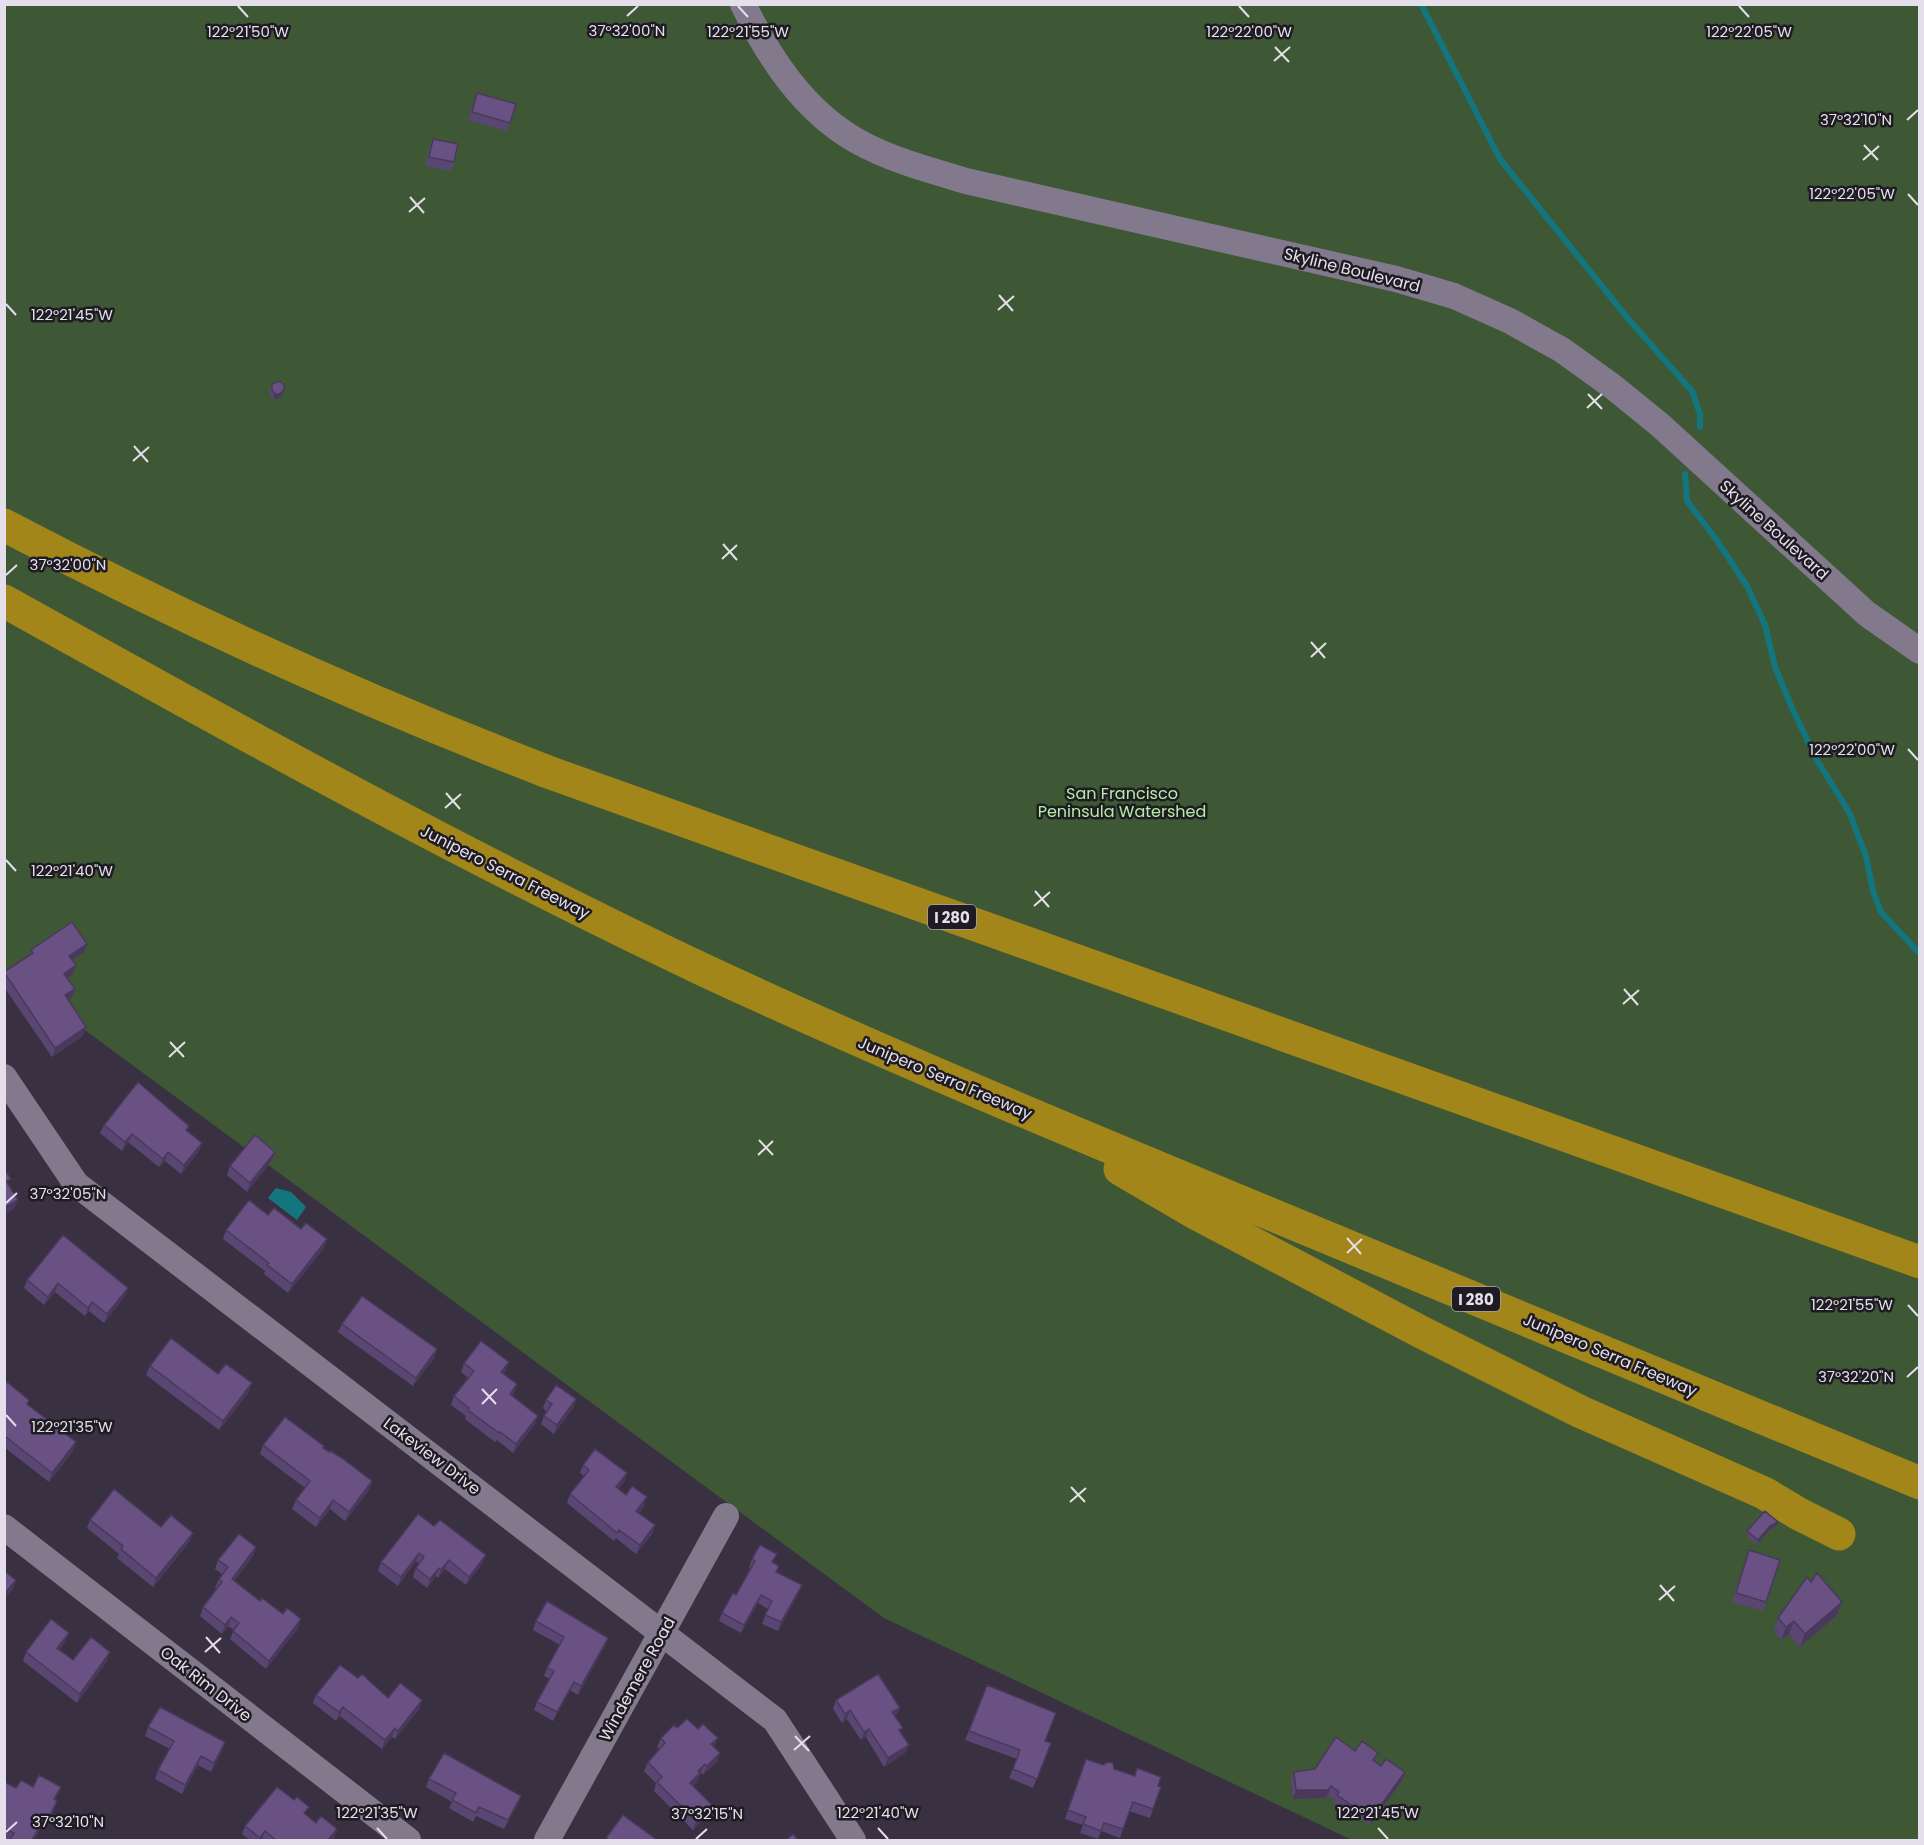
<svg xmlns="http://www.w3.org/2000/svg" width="1924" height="1845" font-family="Poppins,sans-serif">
	<rect width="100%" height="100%" fill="#393142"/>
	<path fill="#3e5836" d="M5,5H1919V1840H1352L884,1618L14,978L5,967Z"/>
	<path fill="#13767f" d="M276,1188L291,1192L306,1207L297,1220L268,1198Z"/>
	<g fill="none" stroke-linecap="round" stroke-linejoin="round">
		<path stroke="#13767f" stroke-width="6" d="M1421,4L1500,159L1630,321L1692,391L1700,414V427
			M1685,474L1687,501L1716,539L1747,586L1765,625L1775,667L1792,708L1817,760L1850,814L1866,856L1873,891L1881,912L1920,954"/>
		<path stroke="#82798d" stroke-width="26" d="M743,4C769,58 804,111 857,141C891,160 929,170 966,181L1396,279L1454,296L1510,321L1562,350L1612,386L1660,425L1867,614L1920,651
			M4,1077L76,1184L775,1720L853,1840
			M4,1527L408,1840
			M547,1840L726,1516"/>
		<path stroke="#a28619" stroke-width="33" d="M4,525C181,618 362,700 548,772L1920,1262
			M4,601C236,730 468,859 708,972C891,1057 1077,1134 1263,1211C1482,1302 1701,1392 1920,1483
			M1120,1169L1197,1214L1423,1333L1581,1412L1764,1493L1799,1514L1839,1534"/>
	</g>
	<path fill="#5a4672" d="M477,93L510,123L507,131L468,120Z
		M433,139L454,162L451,171L426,166L429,148Z
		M272,384L284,390L283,394L278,399L273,398L270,395V388Z
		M87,944L84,952L72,960L73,974L67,978L75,989L72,997L68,1000L83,1036L52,1057L4,987V972L29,955L31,950Z
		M104,1125L187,1131L202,1143L199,1151L181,1174L165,1161L159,1167L128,1142L122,1151L100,1133Z
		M275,1152L272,1160L247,1192L227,1175L230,1166Z
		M268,1215L301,1229L327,1239L324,1248L288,1293L264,1274L265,1271L223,1239L226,1230Z
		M27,1280L128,1288L125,1296L104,1323L89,1311L85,1316L55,1292L44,1305L24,1288Z
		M342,1324L437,1349L434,1358L413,1386L338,1332Z
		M464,1363L506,1371L504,1373L514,1393L512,1396L535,1424L513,1453L497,1440L495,1442L465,1419L466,1416L451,1405L454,1396L468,1378L461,1372Z
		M150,1366L218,1374L249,1392L219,1430L146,1375Z
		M4,1385L28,1405L73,1451L49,1482L4,1447Z
		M576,1399L573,1408L554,1434L541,1424L544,1416L547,1412L543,1408L546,1400Z
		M263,1445L324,1448L372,1481L369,1490L345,1521L330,1509L316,1527L292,1509L296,1500L305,1488L260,1454Z
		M583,1465L627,1473L624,1482L618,1489L626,1495L644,1506L639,1513L655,1525L652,1534L636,1554L616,1538L614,1541L567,1503L570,1494L584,1476L580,1473Z
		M418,1514L482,1564L466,1585L445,1569L438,1578L436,1576L427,1588L413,1577L416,1568L419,1564L416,1561L398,1586L378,1571L381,1562Z
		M90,1520L161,1527L190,1541L153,1587L117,1558L119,1554L87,1528Z
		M1776,1526L1769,1531L1756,1545L1746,1535L1747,1531Z
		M256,1547L253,1556L234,1581L260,1601L298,1628L266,1669L230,1639L234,1630L228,1626L222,1634L200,1616L203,1607L217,1589L215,1588L219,1579L222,1574L215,1569L218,1560Z
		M752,1559L774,1563L779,1566L777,1572L802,1585L798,1594L778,1631L762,1624L768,1609L758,1603L741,1633L719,1621L722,1613L736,1595L751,1569L749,1568Z
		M1746,1559L1766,1602L1763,1611L1732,1602Z
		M1837,1615L1800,1647L1789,1634L1781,1640L1774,1631L1778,1618Z
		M536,1621L608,1638L605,1646L578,1695L570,1690L553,1721L534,1710L537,1702L550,1679L544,1676L547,1668L560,1645L533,1630Z
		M65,1642L59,1650L73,1660L107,1661L77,1703L23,1661L26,1652Z
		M358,1678L388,1698L419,1709L395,1739L392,1737L382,1749L340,1716L336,1721L313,1703L316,1695Z
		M987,1685L1045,1741L1051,1743L1033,1788L1009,1778L1017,1759L965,1740Z
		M836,1700L896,1717H895L901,1733L909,1745L905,1753L884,1767L866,1737L861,1740L847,1719L842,1723L833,1709Z
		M148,1727L222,1751L211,1772L198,1765L182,1794L155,1779L158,1770L170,1749L145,1736Z
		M677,1728L714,1747L717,1762L703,1775L702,1773L699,1775L697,1782L693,1786L708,1814L693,1830L654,1791L656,1783L644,1771L648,1762L660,1749L657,1747L661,1738Z
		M1355,1751L1378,1753L1375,1761L1381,1766L1405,1772L1402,1781L1370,1825L1359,1817L1357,1820L1334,1804L1335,1800L1328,1795L1325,1798L1293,1799L1291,1780L1294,1772L1315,1769Z
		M1086,1759L1161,1787L1150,1818L1129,1811L1120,1838L1101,1831L1098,1839L1080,1833L1083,1825L1065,1819Z
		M429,1779L521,1796L518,1804L504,1829L476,1816L473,1822L449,1808L452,1802L426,1787Z
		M4,1782L16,1788L33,1787H61L55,1800L54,1810L46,1826L43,1824L34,1840H9L4,1838Z
		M306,1815L316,1823L337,1829L334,1838L332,1840H250L242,1834L245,1826Z"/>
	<path fill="#4a395c" d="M284,390L283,394L278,399L273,398L275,394Z
		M87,944L84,952L66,964L69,956Z
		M76,965L73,974L61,982L64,974Z
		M75,989L72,997L62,1004L65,995Z
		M86,1027L83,1036L52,1057L55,1048Z
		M132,1134L128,1142L122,1151L125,1142Z
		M202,1143L199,1151L181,1174L184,1165Z
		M168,1152L165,1161L159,1167L163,1159Z
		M275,1152L272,1160L247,1192L250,1183Z
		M18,1200L15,1208L4,1215V1208Z
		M327,1239L324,1248L288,1293L292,1284Z
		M58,1283L55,1292L44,1305L48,1297Z
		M128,1288L125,1296L104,1323L107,1314Z
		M92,1302L89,1311L85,1316L88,1308Z
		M437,1349L434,1358L413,1386L416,1378Z
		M509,1362L506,1371L498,1380L501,1372Z
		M252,1383L249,1392L219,1430L223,1421Z
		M517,1384L514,1393L506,1403L510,1394Z
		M576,1399L573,1408L554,1434L557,1425Z
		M538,1416L535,1424L513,1453L516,1444Z
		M76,1442L73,1451L49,1482L52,1473Z
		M627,1473L624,1482L613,1496L616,1487Z
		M372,1481L369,1490L345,1521L349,1512Z
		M647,1497L644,1506L633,1520L636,1511Z
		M333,1500L330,1509L316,1527L320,1518Z
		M1778,1522L1776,1526L1769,1531L1756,1545L1758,1540L1770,1526Z
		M655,1525L652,1534L636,1554L640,1545Z
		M193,1533L190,1541L153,1587L156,1578Z
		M256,1547L253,1556L228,1588L232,1579Z
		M419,1553L416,1561L398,1586L401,1577Z
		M486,1555L482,1564L466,1585L469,1577Z
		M449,1560L445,1569L438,1578L441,1570Z
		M439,1568L436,1576L427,1588L430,1579Z
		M16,1580L13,1589L4,1599V1594Z
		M802,1585L798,1594L778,1631L781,1622Z
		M761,1595L758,1603L741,1633L744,1625Z
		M1842,1602L1837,1615L1800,1647L1805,1634Z
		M231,1617L228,1626L222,1634L225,1625Z
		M301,1619L298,1628L266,1669L269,1661Z
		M1794,1621L1789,1634L1781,1640L1786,1627Z
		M69,1633L65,1642L54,1657L57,1648Z
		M608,1638L605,1646L578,1695L581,1686Z
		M110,1652L107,1661L77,1703L80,1694Z
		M574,1682L570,1690L553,1721L557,1712Z
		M422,1700L419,1709L395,1739L398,1731Z
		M343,1707L340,1716L336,1721L339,1712Z
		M900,1708L896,1717L889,1721L892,1712Z
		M850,1710L847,1719L842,1723L845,1714Z
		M395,1728L392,1737L382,1749L385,1740Z
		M869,1729L866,1737L861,1740L864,1732Z
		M718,1738L714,1747L708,1753L711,1744Z
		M225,1742L222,1751L211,1772L214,1763Z
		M909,1745L905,1753L884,1767L888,1758Z
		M720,1753L717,1762L703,1775L707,1766Z
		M201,1756L198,1765L182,1794L185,1785Z
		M705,1764L697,1782L687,1792L690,1783L698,1771Z
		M1405,1772L1402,1781L1370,1825L1373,1816Z
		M1331,1786L1328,1795L1325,1798L1293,1799L1296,1790Z
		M521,1796L518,1804L504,1829L508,1820Z
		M57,1801L54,1810L46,1826L49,1817Z
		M712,1805L708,1814L693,1830L696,1821Z
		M46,1815L43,1824L34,1840H32Z
		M337,1829L334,1838L332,1840H328Z
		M265,1831L262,1840H259L260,1838Z"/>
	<path fill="#695184" stroke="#4a395c" stroke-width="1.5" d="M477,93L516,104L510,123L472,112Z
		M433,139L458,144L454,162L429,157Z
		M280,381L284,385V390L279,394H275L272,390V384Z
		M72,922L87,944L69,956L76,965L64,974L75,989L65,995L86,1027L55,1048L4,972L33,953L31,950Z
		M138,1082L189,1126L186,1130L202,1143L184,1165L168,1152L163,1159L132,1134L125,1142L104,1125Z
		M255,1135L275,1152L250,1183L230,1166Z
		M4,1169L11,1179L6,1181L18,1200L4,1208Z
		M249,1200L268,1215L274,1208L301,1229L306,1223L327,1239L292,1284L267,1265L269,1263L226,1230Z
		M63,1235L128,1288L107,1314L92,1302L88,1308L58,1283L48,1297L27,1280Z
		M362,1296L437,1349L416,1378L342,1324Z
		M171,1338L218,1374L226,1364L252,1383L223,1421L150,1366Z
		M481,1341L509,1362L501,1372L517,1384L510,1394L538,1416L516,1444L500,1432L499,1433L468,1410L469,1408L454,1396L474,1371L464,1363Z
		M7,1382L29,1400L27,1404L76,1442L52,1473L6,1437L4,1440V1385Z
		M556,1385L576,1399L557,1425L544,1416L552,1404L546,1400Z
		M285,1417L324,1446L323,1448L329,1452L330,1451L342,1458L372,1481L349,1512L333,1500L320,1518L296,1500L310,1481L263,1445Z
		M595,1449L627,1473L616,1487L626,1495L632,1486L647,1497L636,1511L655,1525L640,1545L619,1530L617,1533L570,1494L589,1470L583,1465Z
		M114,1489L161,1527L171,1515L193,1533L156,1578L121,1549L123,1546L90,1520Z
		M1765,1511L1778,1522L1770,1526L1758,1540L1747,1531Z
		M418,1514L434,1526L440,1520L486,1555L469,1577L449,1560L441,1570L439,1568L430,1579L416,1568L424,1557L419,1553L401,1577L381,1562Z
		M239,1534L256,1547L232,1579L260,1601L262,1598L283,1614L287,1608L301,1619L269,1661L233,1631L239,1623L231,1617L225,1625L203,1607L222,1582L219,1579L228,1567L218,1560Z
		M760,1545L777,1554L772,1562L779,1566L776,1572L802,1585L781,1622L765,1615L772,1601L761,1595L744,1625L722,1613L733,1593L736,1595L755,1561L752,1559Z
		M1749,1550L1780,1560L1766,1602L1736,1593Z
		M4,1571L16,1580L4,1594Z
		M1817,1573L1842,1602L1805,1634L1794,1621L1786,1627L1778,1618L1807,1577L1811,1582Z
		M547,1601L608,1638L581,1686L574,1682L557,1712L537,1702L554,1671L547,1668L564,1637L536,1621Z
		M51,1619L69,1633L57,1648L73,1660L91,1637L110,1652L80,1694L26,1652Z
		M340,1665L358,1678L362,1674L388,1698L400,1683L422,1700L398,1731L395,1728L385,1740L343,1707L339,1712L316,1695Z
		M878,1674L900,1708L892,1712L903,1728L899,1730L909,1745L888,1758L869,1729L864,1732L850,1710L845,1714L836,1700Z
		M987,1685L1056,1713L1045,1741L1051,1743L1037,1779L1013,1769L1020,1750L969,1731Z
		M160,1707L225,1742L214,1763L201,1756L185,1785L158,1770L174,1741L148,1727Z
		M687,1719L698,1729L703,1724L718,1738L711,1744L720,1753L707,1766L705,1764L698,1771L700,1773L690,1783L712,1805L696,1821L657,1782L662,1777L648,1762L665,1743L661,1738L674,1725L677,1728Z
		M1336,1737L1355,1751L1362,1741L1378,1753L1373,1760L1381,1766L1386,1759L1405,1772L1373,1816L1362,1808L1360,1811L1337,1795L1339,1792L1331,1786L1328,1790H1296L1294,1772L1315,1769Z
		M444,1753L521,1796L508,1820L479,1807L476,1813L452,1800L456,1793L429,1779Z
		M1086,1759L1103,1765L1108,1762L1113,1763L1114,1769L1135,1776L1137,1768L1161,1777L1158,1786L1161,1787L1153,1809L1133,1802L1123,1829L1104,1823L1101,1831L1083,1824L1086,1817L1068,1810Z
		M39,1775L61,1787L54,1799L57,1801L49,1817L46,1815L32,1840H10L14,1833L4,1828V1782L16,1788L21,1780L33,1787Z
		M277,1787L294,1800L297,1797L309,1807L304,1813L316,1823L321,1816L337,1829L328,1840H276L265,1831L260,1838L245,1826Z
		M623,1815L657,1840H609L606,1838Z
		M793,1834L798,1840H786Z"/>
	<path fill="none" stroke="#e4dfea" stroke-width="2" d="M238,6L248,17M738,6L748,17M1239,6L1249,17M1739,6L1749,17M627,16L638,6M1275,47L1289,62M1274,61L1290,47M1907,120L1918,110M1864,145L1878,160M1863,160L1879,146M1908,194L1918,205M410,197L424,213M409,212L425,198M999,295L1013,311M6,304L16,315M998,310L1014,296M1588,394L1602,409M1587,408L1602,394M134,446L148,462M133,461L149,447M723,544L737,560M722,559L737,545M6,575L17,565M1311,642L1325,658M1311,657L1326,643M1908,749L1918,760M446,793L460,809M445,808L461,794M6,860L16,871M1035,891L1049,907M1034,906L1050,892M1624,989L1638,1005M1623,1004L1639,990M170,1042L184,1057M169,1057L185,1042M759,1140L773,1155M758,1155L773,1141M6,1203L17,1193M1347,1238L1361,1254M1347,1253L1362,1239M1908,1305L1918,1316M1907,1377L1918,1367M482,1389L496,1404M482,1404L497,1389M6,1415L16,1426M1071,1487L1085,1502M1070,1502L1086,1488M1660,1585L1674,1601M1659,1600L1675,1586M206,1637L220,1653M205,1652L221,1638M795,1736L809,1751M794,1750L810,1736M377,1828L387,1839M878,1828L888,1839M1378,1828L1388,1839M6,1832L17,1822M696,1839L707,1829"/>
	<g text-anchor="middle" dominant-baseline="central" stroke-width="5" stroke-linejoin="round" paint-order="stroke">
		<g fill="#1e1b23" stroke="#a9a4ae" stroke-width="1.5">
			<rect x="928" y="905" width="48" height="24" rx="4.5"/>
			<rect x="1452" y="1287" width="48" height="24" rx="4.5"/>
		</g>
		<g font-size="15" font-weight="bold" fill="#e4dfea">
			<text x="952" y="917">I 280</text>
			<text x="1476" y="1299">I 280</text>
		</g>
		<g font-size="16" fill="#e4dfea" stroke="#1e1b23">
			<text transform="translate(1352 270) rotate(14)">Skyline Boulevard</text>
			<text transform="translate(1774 530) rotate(42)">Skyline Boulevard</text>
			<text transform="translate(505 872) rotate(27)">Junipero Serra Freeway</text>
			<text transform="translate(945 1078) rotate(23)">Junipero Serra Freeway</text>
			<text transform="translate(1610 1355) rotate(23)">Junipero Serra Freeway</text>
			<text transform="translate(432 1456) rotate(37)">Lakeview Drive</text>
			<text transform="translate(637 1679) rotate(-61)">Windemere Road</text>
			<text transform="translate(206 1684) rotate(38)">Oak Rim Drive</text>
		</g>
		<g font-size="16" fill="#b5eda3" stroke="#1e1b23">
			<text x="1122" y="793">San Francisco<tspan x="1122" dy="18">Peninsula Watershed</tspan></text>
		</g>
	</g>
	<g font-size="15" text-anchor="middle" fill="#e4dfea" stroke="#1e1b23" stroke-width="5" stroke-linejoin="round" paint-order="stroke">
		<text x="627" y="36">37°32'00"N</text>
		<text x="248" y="37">122°21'50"W</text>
		<text x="748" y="37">122°21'55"W</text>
		<text x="1249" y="37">122°22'00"W</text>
		<text x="1749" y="37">122°22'05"W</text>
		<text x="1856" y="125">37°32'10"N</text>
		<text x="1852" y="199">122°22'05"W</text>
		<text x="72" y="320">122°21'45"W</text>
		<text x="68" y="570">37°32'00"N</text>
		<text x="1852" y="755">122°22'00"W</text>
		<text x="72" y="876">122°21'40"W</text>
		<text x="68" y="1199">37°32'05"N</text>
		<text x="1852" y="1310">122°21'55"W</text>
		<text x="1856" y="1382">37°32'20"N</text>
		<text x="72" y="1432">122°21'35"W</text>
		<text x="377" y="1818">122°21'35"W</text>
		<text x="878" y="1818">122°21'40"W</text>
		<text x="1378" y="1818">122°21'45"W</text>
		<text x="707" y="1819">37°32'15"N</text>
		<text x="68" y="1827">37°32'10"N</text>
	</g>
	<rect width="1924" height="1845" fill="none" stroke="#e4dfea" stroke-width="12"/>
</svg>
